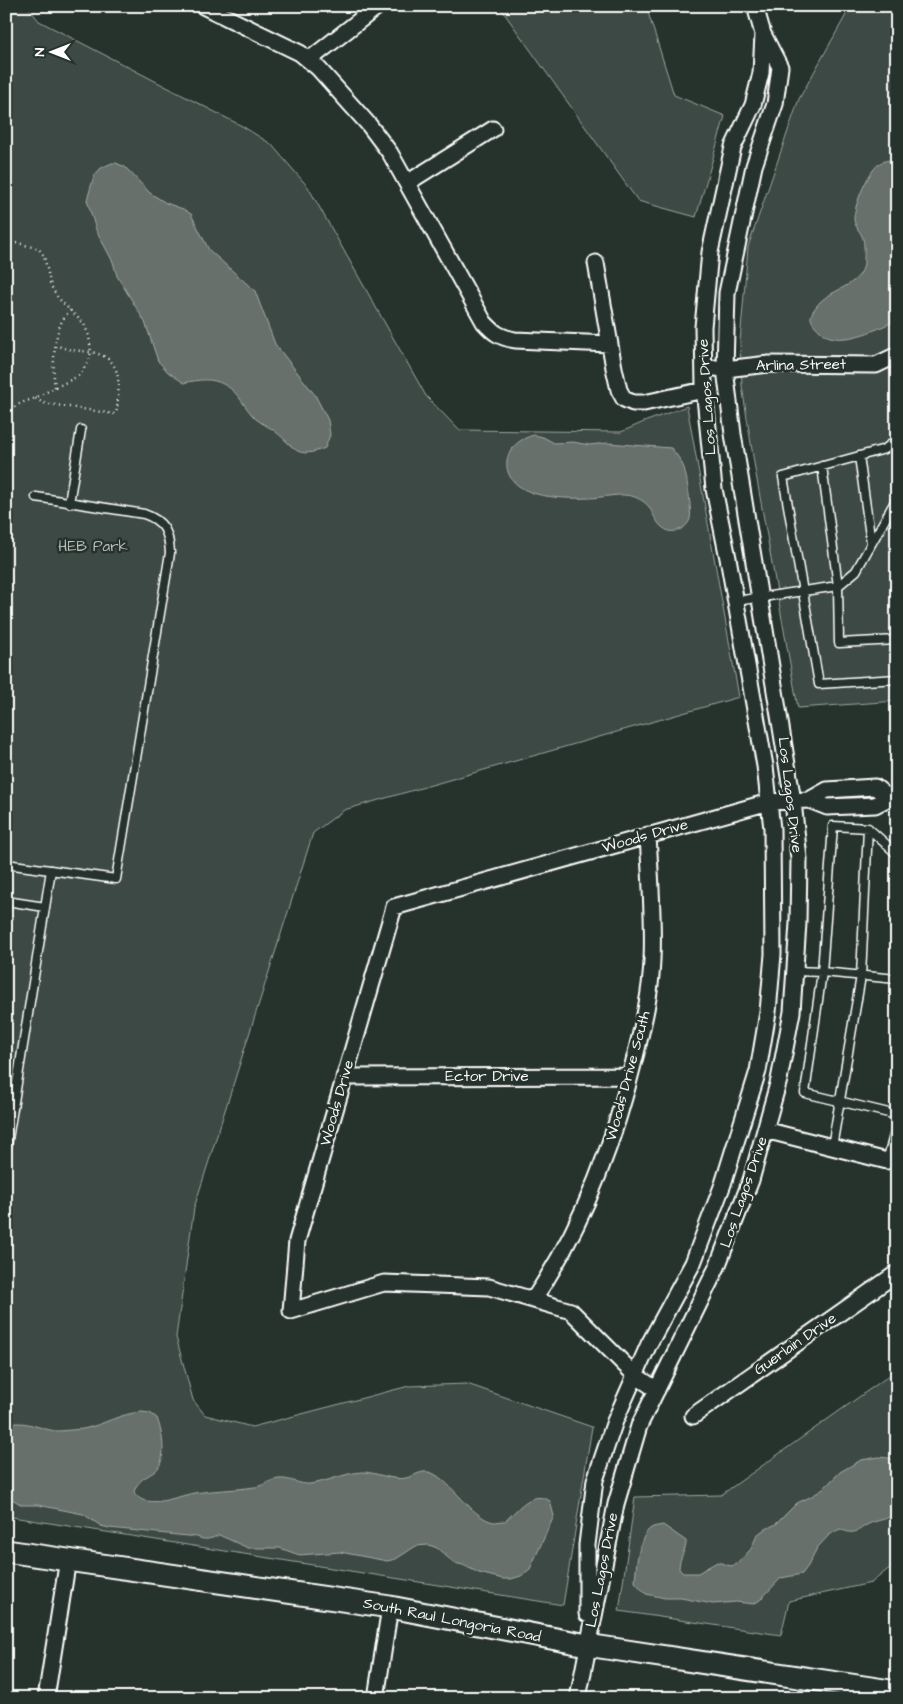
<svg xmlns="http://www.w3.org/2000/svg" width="903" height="1704" font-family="'Architects Daughter',sans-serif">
	<rect width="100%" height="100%" fill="#26332d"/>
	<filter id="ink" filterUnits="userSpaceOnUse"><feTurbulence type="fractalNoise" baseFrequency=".02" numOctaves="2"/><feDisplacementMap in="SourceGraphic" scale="10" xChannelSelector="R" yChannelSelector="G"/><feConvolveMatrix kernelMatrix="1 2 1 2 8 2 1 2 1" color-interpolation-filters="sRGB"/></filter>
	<g filter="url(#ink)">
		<path fill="#3e4944" stroke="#9ea4a2" d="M6,6H27L39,21L242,126L271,144L308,187L426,396L459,430L621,432L644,422L687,406L739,697L344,810L313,833L194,1208L176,1337L193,1400L205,1415L252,1427L409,1386L467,1384L592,1427L563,1605L6,1516Z
			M499,6H646L674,95L725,116L696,217L638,201Z
			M851,6H897V701L798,708L755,469L742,386L740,342L748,247L799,99Z
			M897,1370V1562L871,1583L789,1601L781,1635L619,1611L635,1497L721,1495Z"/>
		<path fill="#67706c" stroke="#a4a9a7" d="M897,159V320C878,329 836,350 819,330C815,326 811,322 811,317C811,314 814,309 816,307C827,289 863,287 864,262C864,255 865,242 862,236C859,230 854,225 854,219C854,205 869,168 882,162C886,160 892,160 897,159Z
			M112,163H116L125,167L150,193L166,203L183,209L191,214L209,250L255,291L275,344L315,395L328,420L330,435L325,448C295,460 296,448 276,432C270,427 262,424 256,419C245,409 239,392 225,385C211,377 198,380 184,383L168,372L158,361L145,322L117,276L113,262L96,230L87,200L94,176L101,168Z
			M534,435L543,437L554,443L573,442L589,445L608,443L671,448C676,454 681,460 684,468C687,477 692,511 690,519C687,528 677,533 668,531C665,529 661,527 659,524C649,511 653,505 635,497C622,492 602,498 589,498C572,499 543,498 528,491C496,478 502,443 534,435Z
			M142,1412L150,1413L157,1418C162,1432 167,1455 158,1468C151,1477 139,1476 134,1492C136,1496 141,1500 146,1501C161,1504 179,1496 194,1493C214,1490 235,1490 255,1487C264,1486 270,1479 280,1479C290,1478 300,1485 310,1484C327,1482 344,1473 362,1472C377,1472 392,1481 406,1478C415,1476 422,1469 432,1473C451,1481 473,1519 494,1522C497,1522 501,1521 505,1521C518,1510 531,1489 550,1501L554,1516L530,1569L521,1576L511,1579H503L479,1573L463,1565L454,1563L437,1548L429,1545L416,1546L396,1559L387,1561L340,1552L299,1555L280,1548H248L219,1535C211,1539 206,1541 197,1537L109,1528L101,1526L83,1514L38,1505H22L7,1496L6,1426C23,1417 42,1431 59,1431C67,1430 75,1430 83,1429C103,1425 121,1413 142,1412Z
			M879,1457L897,1459V1513C887,1519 884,1519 874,1522C859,1526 859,1538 840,1529L829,1535L817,1548L808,1566L802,1574L781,1578L760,1600L754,1604L736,1602L713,1604L681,1598H665L646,1594L635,1582C636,1568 638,1537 651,1528C654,1526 659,1526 663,1525L686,1541C687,1550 679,1556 679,1569L683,1573H698L717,1562L731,1566L737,1564L751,1549L757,1535L762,1531L776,1524L797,1503L810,1497L822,1490L840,1472L861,1460Z"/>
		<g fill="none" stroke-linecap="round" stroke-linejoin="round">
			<defs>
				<path id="service" d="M897,439L885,449L783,477L819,684L897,679
					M859,456L871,543
					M822,466L838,586L839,643L897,640
					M69,503L81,430
					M736,601L838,586L856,571L897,498
					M897,854L868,828L833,826L822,972L805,1093L897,1115
					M6,864L116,879L170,553C169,532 164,521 144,514L36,497
					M6,901L45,907
					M795,971L822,972L897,979
					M832,1147L861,976L868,828
					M6,1152L51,870
					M887,1161L897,1124"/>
				<path id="minor" d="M203,6L300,53L318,68L369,125L390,153L484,322C494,333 499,337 515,340L610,344
					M309,60L378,6
					M407,183L493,129
					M596,263L614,368L619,390L624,399L633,403H644L704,390
					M715,368L725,369L769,364L876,365L897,355
					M344,1077L630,1076
					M765,1130L887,1161L897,1158
					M533,1300C583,1227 614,1143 635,1057C643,1025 651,993 652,960C654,919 650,876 648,835
					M657,1390L635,1375L571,1311L489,1287L384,1283L291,1311L297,1241L394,907L769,802L809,800L827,807L875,805L889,798L875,787L827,790L809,800
					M693,1416L897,1273
					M587,1614V1545L595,1480L615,1421L649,1344L693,1263L723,1184L758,1071L768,1012L773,954L772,829L765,766L728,558L714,489L704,387L703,327L710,252L733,147L753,105L761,73L763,35
					M46,1698L68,1559
					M376,1698L390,1607
					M578,1698L616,1504L639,1426L717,1267L751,1180L779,1080L792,1012L798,923L799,859L793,801L733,434L725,369L727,293L754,166L775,104L780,67L763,34L755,6"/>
				<path id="secondary" d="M6,1551L390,1607L587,1645L897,1692"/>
			</defs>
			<use href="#service" stroke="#fff" stroke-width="11"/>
			<use href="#minor" stroke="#fff" stroke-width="19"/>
			<use href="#secondary" stroke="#fff" stroke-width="25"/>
			<path stroke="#fff" stroke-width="2.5" stroke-dasharray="1 4" stroke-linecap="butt" d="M6,244L18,243L39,249L44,256L51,286L58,298L84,324L89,336L91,352L89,360L80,375L35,398L43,403L115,414L117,410C119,384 124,357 90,352C76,350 69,351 56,345
				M55,387C52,370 54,339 61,323C63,318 67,314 70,310
				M6,412L21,403L35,398"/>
			<use href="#service" stroke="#26332d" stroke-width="8"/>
			<use href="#minor" stroke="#26332d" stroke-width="15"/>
			<use href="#secondary" stroke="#26332d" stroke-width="21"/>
		</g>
	</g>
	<g text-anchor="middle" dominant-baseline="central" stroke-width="5" stroke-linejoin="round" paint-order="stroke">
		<g font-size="15" fill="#fff" stroke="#26332d">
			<text transform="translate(801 365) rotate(-1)">Arlina Street</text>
			<text transform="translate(707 397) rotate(-94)">Los Lagos Drive</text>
			<text transform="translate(790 795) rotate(83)">Los Lagos Drive</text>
			<text transform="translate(645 836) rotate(-16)">Woods Drive</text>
			<text x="487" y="1076">Ector Drive</text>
			<text transform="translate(628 1076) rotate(-75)">Woods Drive South</text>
			<text transform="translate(337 1103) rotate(-74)">Woods Drive</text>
			<text transform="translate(744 1192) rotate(-71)">Los Lagos Drive</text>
			<text transform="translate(795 1344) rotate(-35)">Guerlain Drive</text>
			<text transform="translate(602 1570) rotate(-79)">Los Lagos Drive</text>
			<text transform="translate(452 1620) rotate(11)">South Raul Longoria Road</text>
		</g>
		<g font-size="15" fill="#bbbfbe" stroke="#26332d">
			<text x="93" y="546">HEB Park</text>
		</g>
	</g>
	<rect width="903" height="1704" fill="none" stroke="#26332d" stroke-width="25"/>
	<rect x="12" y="12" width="878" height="1679" fill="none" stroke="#fff" stroke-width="2" filter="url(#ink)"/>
	<g transform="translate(52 52) rotate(270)" stroke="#26332d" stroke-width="4" paint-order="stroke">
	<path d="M0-4L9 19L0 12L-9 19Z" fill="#ffffff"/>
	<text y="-8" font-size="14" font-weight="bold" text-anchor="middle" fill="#ffffff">N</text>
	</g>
</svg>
